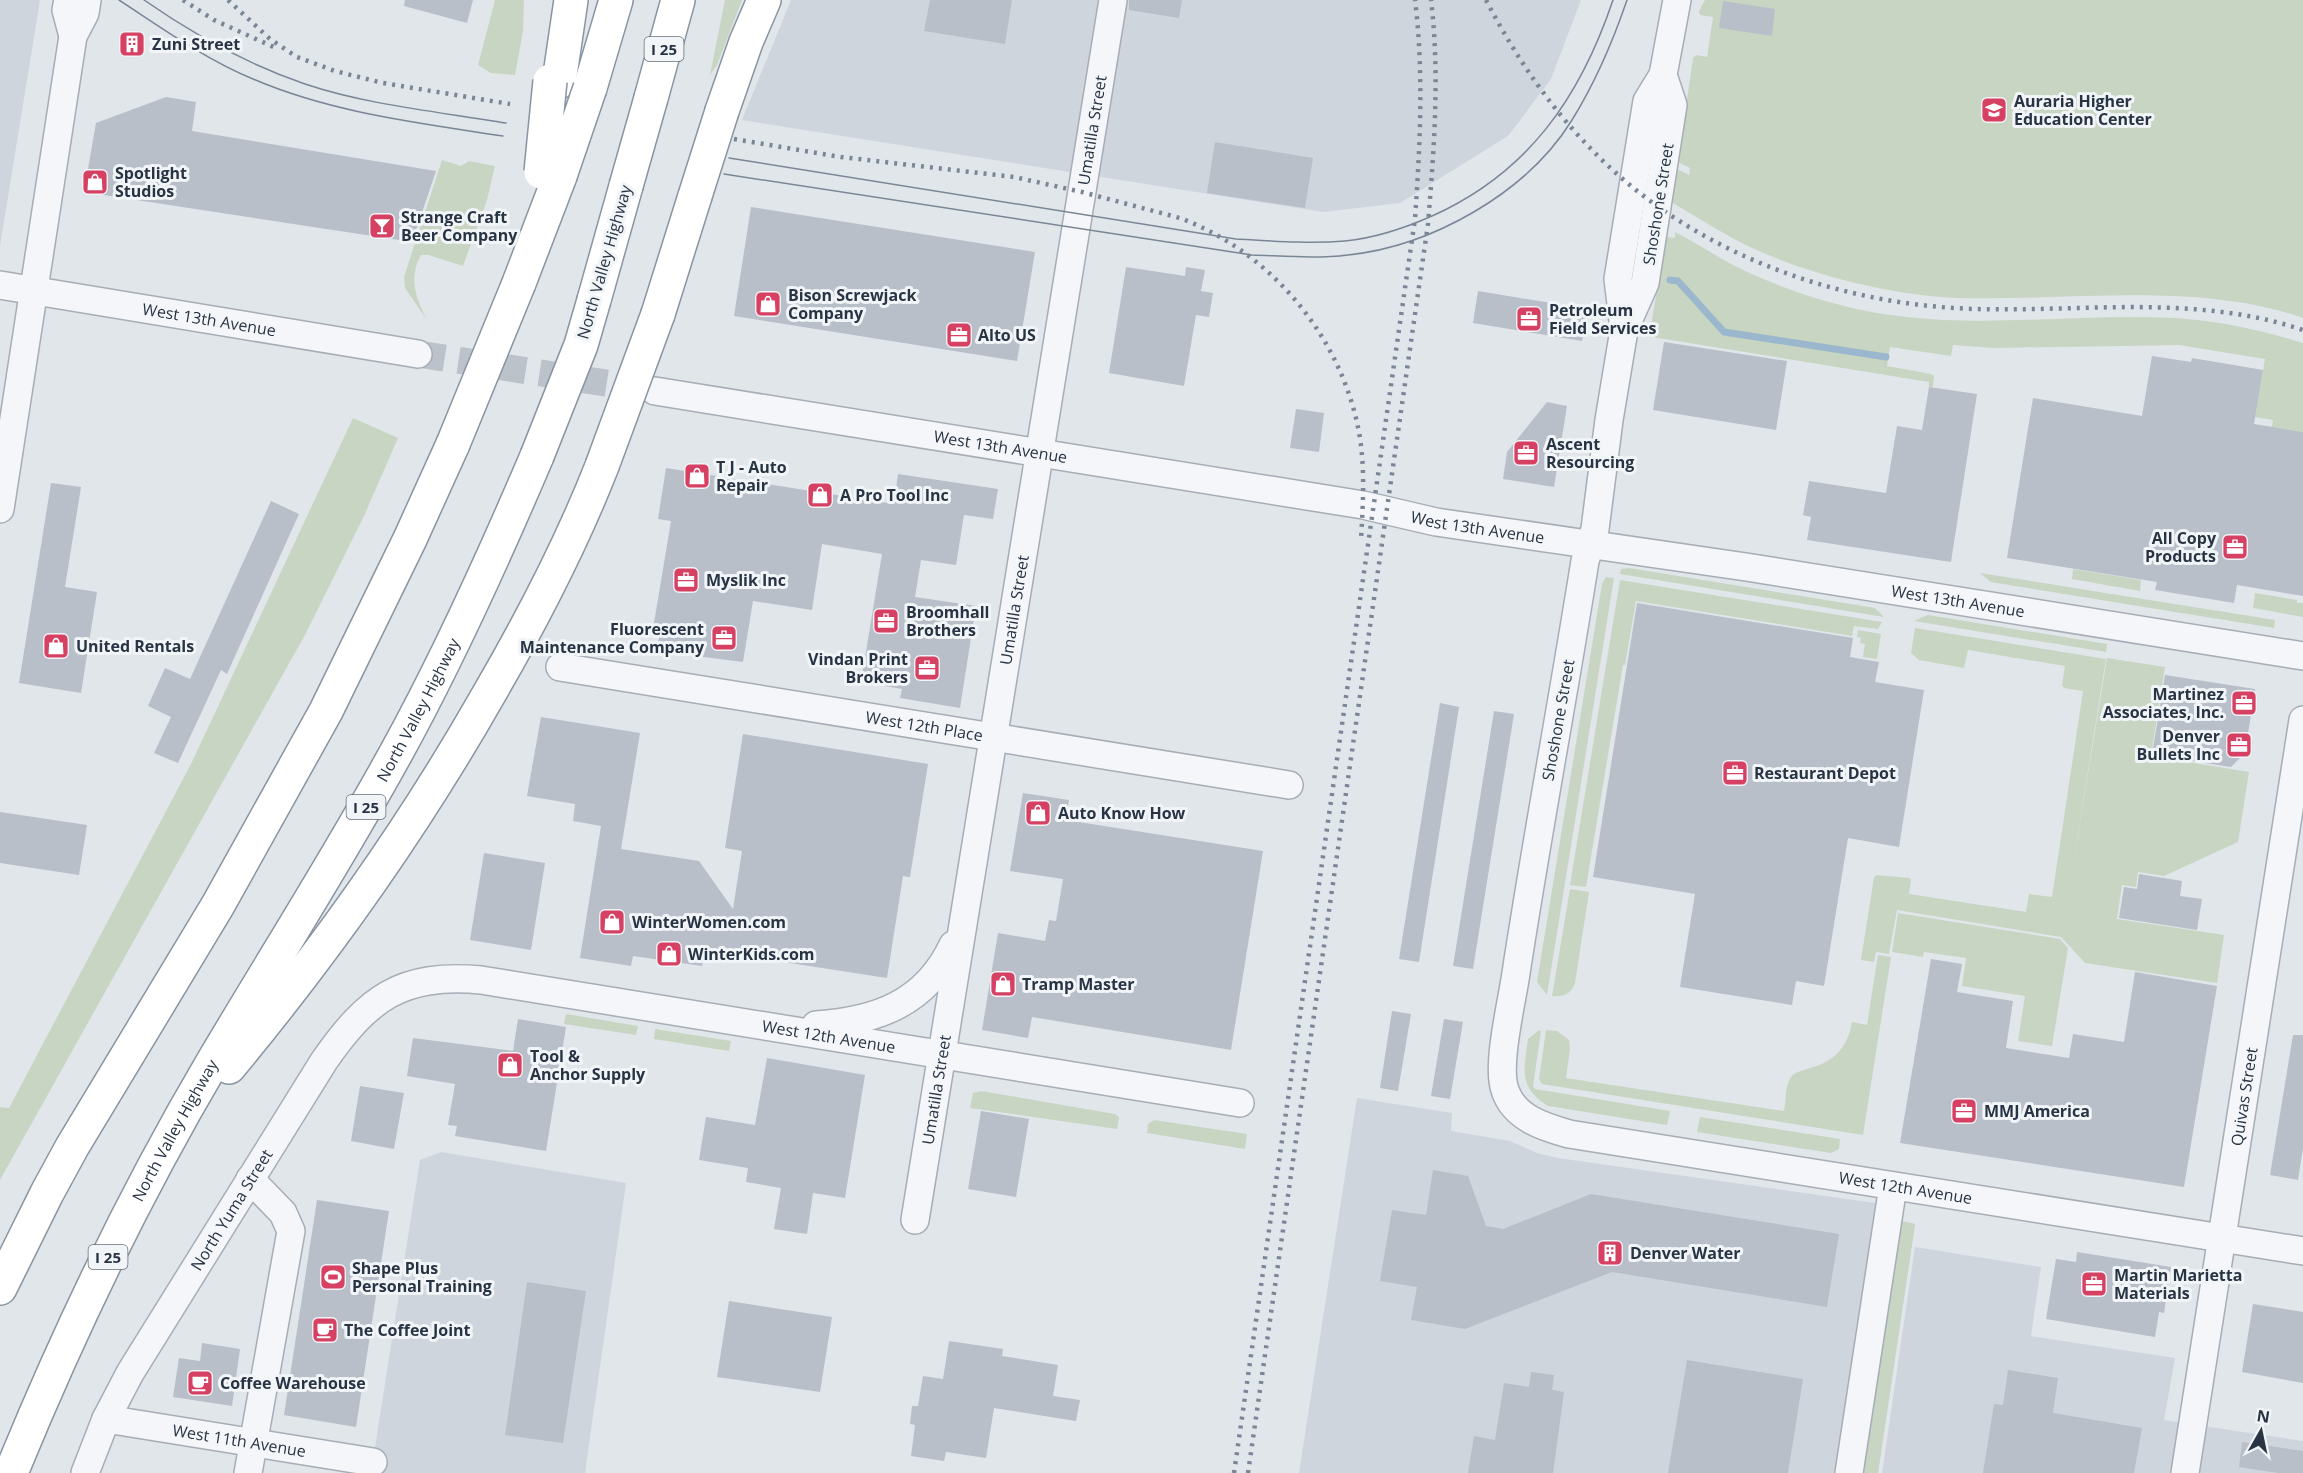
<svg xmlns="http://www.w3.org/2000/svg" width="2303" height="1473" font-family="'Open Sans',sans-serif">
	<rect width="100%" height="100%" fill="#e1e6eb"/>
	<path fill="#cfd5dd" d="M0,0H40L0,246Z
		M791,0H1581L1551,79L1508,136L1400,203L1323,212L742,120Z
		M1357,1098L1452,1113L1451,1131L1510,1141L1537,1153L1558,1158L1903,1207L1901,1221L1915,1224L1878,1473H1299Z
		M441,1152L626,1183L585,1473H371L420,1160Z
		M1915,1247L2041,1267L2031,1336L2175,1358L2164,1420L2303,1441V1473H1882Z"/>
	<path fill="#c8d5c2" d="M495,0H524L523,31L515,75L491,73L478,65Z
		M725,0H742L717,65L710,75Z
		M1705,0H2303V318C2198,281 2070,301 1960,298C1894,296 1810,275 1750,247C1723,234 1697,217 1671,202L1677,169L1689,175L1690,168L1678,162L1693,58L1696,55L1707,57L1713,17L1700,15L1699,11Z
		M442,160L461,166L469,161L495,166L487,200L463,266L428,255H421C408,278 416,298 427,320L405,288L404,277Z
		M1675,232C1697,243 1717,257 1739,268C1791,293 1849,311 1907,317C1996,327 2085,313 2175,318C2219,321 2261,330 2303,343V432L2272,427L2273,420L2255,417L2265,359L2179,345L1994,348L1953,345L1951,356L1890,347L1887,366L1931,374L1934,376L1933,387H1929V382L1652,337H1649L1666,237L1675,238Z
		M353,418L398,438L364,516L306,633L0,1180V1107L9,1108L191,764Z
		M1629,568L1875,608L1884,617L1620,574L1621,569Z
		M2073,569L2141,580L2140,591L2072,579Z
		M1980,573L2275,620L2274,628L1991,582Z
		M1606,577L1614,578L1547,995L1537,982L1602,584Z
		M1620,580L1882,622L1878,629L1854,626L1852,636L1636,601L1625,665H1623L1586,887L1570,885Z
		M2255,593L2297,600V603H2303V617L2253,608Z
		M1928,615L2107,644L2106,652L1914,621Z
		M1915,628L2106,659L2070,883L2107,658L2165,667L2151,756L2249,772L2238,842L2164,876L2138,872L2136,887L2122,885L2117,919L2224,935L2217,983L2085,963L2061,937L1897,910L1889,954L1876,952L1874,962L1861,960L1874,877L1877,875L1909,878L1911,880L1909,894L2026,912L2029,894L2052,897L2083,691L2064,688L2062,685L2065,666L1968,650L1964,668L1919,660L1911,653Z
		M1858,630L1881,634L1877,659L1863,657L1865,644L1860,643L1861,638L1857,637Z
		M1570,889L1589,892L1575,983C1571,994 1564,997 1552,996Z
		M1898,913L2060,939L2068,948L2052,1046L2018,1041L2025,996L1962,986L1966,958L1924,952L1923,957L1892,952Z
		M1878,955L1891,957L1863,1135L1542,1084L1539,1079L1546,1030L1557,1031L1569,1040L1570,1049L1566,1078L1784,1111C1786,1102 1785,1087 1790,1079C1794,1071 1803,1071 1810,1068C1834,1062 1848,1047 1852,1022L1867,1025Z
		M566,1014L638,1026L636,1035L564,1024Z
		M655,1029L731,1041L729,1051L654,1039Z
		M1539,1030L1541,1031L1533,1086L1535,1089L1670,1111L1667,1125L1548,1106C1518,1087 1524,1070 1528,1039Z
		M981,1091L1115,1114L1119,1117L1117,1129L970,1108L973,1093Z
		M1700,1117L1840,1139L1839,1149L1831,1153L1697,1132Z
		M1154,1120L1247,1134L1245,1149L1147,1133L1148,1124Z
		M1901,1221L1915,1224L1878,1473H1862Z"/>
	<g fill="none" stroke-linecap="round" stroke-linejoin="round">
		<path stroke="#9bb7cd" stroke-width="7" d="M1670,280L1678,281L1724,332L1886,357"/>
	</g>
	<path fill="#b8bfc9" d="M405,0H473L467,23L404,6Z
		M930,0H1012L1005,44L924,31Z
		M1129,0H1182L1179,18L1129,10Z
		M1723,1L1775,9L1772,36L1719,28Z
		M166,97L196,102L192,131L436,171L412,242L84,192L96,123Z
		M1215,142L1313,158L1305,208L1207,193Z
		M751,207L1035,252L1017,361L734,316Z
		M1126,267L1185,276L1186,267L1205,270L1201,291L1213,293L1209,317L1196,315L1184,386L1109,373Z
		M1478,291L1587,309L1582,341L1473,323Z
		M1664,342L1787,361L1776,430L1653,410Z
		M2152,356L2191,362L2192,358L2263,370L2254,424L2303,432V596L2237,585L2234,603L2155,590L2157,582L2007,558L2033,398L2142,416Z
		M1929,387L1977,394L1951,562L1807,540L1811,517L1803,515L1809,481L1886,493L1897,426L1922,430Z
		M1547,402L1567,406L1554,487L1503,479L1507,452Z
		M1296,409L1324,413L1319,452L1290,448Z
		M666,468L894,504L898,474L998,489L993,519L964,515L956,565L921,560L915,597L976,606L960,708L900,698L902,689L861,682L882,554L822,544L812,610L753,601L743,662L657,651L660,630L653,629L671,521L658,519Z
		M51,483L81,487L65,587L97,592L81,693L19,683Z
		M271,501L299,514L227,674L221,670L178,763L154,753L171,717L148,706L165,668L190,679Z
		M1637,603L1853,638L1850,657L1879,662L1875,682L1924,690L1899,847L1848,838L1824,986L1796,981L1792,1005L1680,987L1695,894L1593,877Z
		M2165,675L2255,689L2245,753L2231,767L2152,755Z
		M1440,703L1459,707L1419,962L1399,959Z
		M1494,711L1514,714L1473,969L1453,966Z
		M541,717L640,733L621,849L699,861L733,909L742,851L725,848L743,734L928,764L910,877L903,876L887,978L705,950L702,966L633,956L631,966L580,958L601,826L573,821L575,804L527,796Z
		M1023,793L1069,800L1066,820L1263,851L1231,1050L1032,1017L1028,1038L982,1030L998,933L1045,941L1049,920L1056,921L1063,879L1010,871Z
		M0,812L87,825L79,875L0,863Z
		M484,853L545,863L531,950L470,940Z
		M2139,874L2182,881L2180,896L2202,899L2197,930L2119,918L2124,887L2137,889Z
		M1931,959L1962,964L1957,992L2013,1001L2006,1048L2069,1058L2073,1034L2124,1042L2135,972L2217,986L2184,1187L1900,1143Z
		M1392,1011L1411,1014L1398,1091L1380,1088Z
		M518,1019L566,1027L546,1151L455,1136L457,1126L448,1125L455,1084L407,1076L413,1038L513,1051Z
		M1444,1019L1463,1022L1450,1099L1431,1096Z
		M2293,1035H2303V1148L2298,1180L2270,1175Z
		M767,1058L865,1075L845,1198L813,1193L807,1234L774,1229L781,1188L746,1182L748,1168L699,1160L706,1117L755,1125Z
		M360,1086L404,1093L394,1149L351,1141Z
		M981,1111L1029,1119L1016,1197L968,1189Z
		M1433,1170L1468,1176L1486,1226L1503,1229L1591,1194L1839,1234L1827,1307L1612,1272L1465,1329L1411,1320L1417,1287L1380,1281L1392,1210L1426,1215Z
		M317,1200L389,1211L356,1427L284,1415Z
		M2077,1252L2171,1267L2164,1313L2159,1312L2155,1337L2046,1319L2056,1259L2076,1262Z
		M527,1282L586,1291L563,1443L505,1435Z
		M729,1301L832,1317L820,1392L717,1377Z
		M2253,1304L2303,1312V1383L2242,1372Z
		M949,1341L1003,1349L1002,1356L1058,1365L1053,1396L1080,1400L1076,1421L994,1408L986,1458L946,1452L944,1461L911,1456L915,1425L910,1424L912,1406H918L923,1376L943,1379Z
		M202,1343L240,1349L232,1406L173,1397L179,1358L200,1361Z
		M1687,1360L1803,1379L1788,1473H1668Z
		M2008,1370L2058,1378L2053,1413L2142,1428L2134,1473H1983L1994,1404L2003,1405Z
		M1531,1372L1554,1375L1552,1390L1564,1392L1553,1473H1468L1474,1436L1495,1440L1504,1383L1529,1387Z
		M2242,1442L2303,1451V1473H2278L2239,1467Z"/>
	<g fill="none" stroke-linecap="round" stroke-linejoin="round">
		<path stroke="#bcc2ca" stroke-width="27" stroke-dasharray="27 14" stroke-linecap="butt" d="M418,354L651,390"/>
		<defs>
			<g id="minor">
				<path d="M68,0L66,10L73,36"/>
				<path id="s1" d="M1663,75L1673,105L1645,283L1624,330L1609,420L1595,529L1585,561C1563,699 1537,836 1516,973C1512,1002 1496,1065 1505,1090C1514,1118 1544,1127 1569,1134L2303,1251"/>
				<path id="s2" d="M0,285L418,354"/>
				<path d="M1624,328L1618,279L1647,101L1663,75L1677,0"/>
				<path id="s3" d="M655,391L1363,505L1436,522L1746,567L2303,656"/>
				<path d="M0,509L73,36L85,13L87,0"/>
				<path id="s4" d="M560,667L1289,785"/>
				<path d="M816,1025C877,1021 926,1003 953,945"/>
				<path id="s5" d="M915,1220L1113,0"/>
				<path id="s6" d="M106,1419L373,1462"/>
				<path id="s7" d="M85,1473L106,1419L130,1373L324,1061C368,998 401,973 481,980L1240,1103"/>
				<path d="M248,1473L291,1231L283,1213L250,1179"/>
				<path d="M1849,1473L1893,1186"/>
				<path id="s8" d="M2185,1473L2303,720"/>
			</g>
			<g id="highway">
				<path d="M559,82L571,0"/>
				<path d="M590,88L616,0"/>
				<path d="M651,98L678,0"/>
				<path d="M722,111L746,42L764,0"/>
				<path d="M519,283L560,176"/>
				<path d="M594,300L626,186"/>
				<path d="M658,314L695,196"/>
				<path d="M229,1067C326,950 414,826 489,694C532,620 571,545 602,466"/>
				<path d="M0,1288L47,1193L72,1147L218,905L326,711L410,539L453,444"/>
				<path id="s9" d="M11,1473C69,1331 136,1192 214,1060C275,957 339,857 396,753C449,657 494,557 537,456"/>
			</g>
		</defs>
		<use href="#minor" stroke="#a6adb6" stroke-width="30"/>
		<use href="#highway" stroke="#8894a2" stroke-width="36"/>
		<use href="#minor" stroke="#f4f6f9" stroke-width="27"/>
		<use href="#highway" stroke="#fff" stroke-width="33"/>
		<path stroke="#7a8695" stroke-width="1.5" d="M119,0C162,28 205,59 253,79C332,113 419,123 503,136
			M144,0C194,35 247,64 305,84C367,105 441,112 506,123
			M729,158L1236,239C1272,241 1309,244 1345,241C1375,238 1405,228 1432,216C1528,173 1580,98 1613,0
			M724,174L1252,255C1284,256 1316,259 1348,255C1432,246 1527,193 1572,120C1595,83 1613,41 1627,0"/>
		<path stroke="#7a8695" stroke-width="4.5" stroke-dasharray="3 6" stroke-linecap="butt" d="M183,0L214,20L278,49
			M228,0L270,39L297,57L335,71L383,83L510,104
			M1486,0C1515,56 1551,109 1595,153C1693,253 1837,305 1975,309C2085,312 2196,294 2303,330
			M734,139L841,157L1014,177L1082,192L1180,218C1273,253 1344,340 1360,438C1365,472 1363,505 1361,539
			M1234,1473L1415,219C1420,146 1424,73 1415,0
			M1248,1473L1428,224C1434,149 1440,75 1431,0"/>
		<defs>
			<path id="highway-bridge" d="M541,172L550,81
				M560,176L590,88
				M626,186L651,98
				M695,196L722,111
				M453,444L519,283
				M537,456L581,345L594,300
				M602,466L658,314"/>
		</defs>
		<use href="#highway-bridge" stroke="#8894a2" stroke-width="36" stroke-linecap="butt"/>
		<use href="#highway-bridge" stroke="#fff" stroke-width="33"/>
	</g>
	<defs>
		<symbol id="building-square" viewBox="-11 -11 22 22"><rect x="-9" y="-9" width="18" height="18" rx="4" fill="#d64062" stroke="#f1f5f8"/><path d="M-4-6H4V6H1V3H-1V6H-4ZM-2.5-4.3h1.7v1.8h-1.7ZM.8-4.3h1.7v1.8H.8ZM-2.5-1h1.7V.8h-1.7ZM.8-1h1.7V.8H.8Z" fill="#fff"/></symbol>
		<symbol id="university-square" viewBox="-11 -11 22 22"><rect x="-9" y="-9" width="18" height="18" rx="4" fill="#d64062" stroke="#f1f5f8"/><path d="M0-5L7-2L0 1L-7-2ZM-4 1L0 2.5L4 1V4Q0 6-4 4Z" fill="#fff"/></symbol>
		<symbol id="shop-square" viewBox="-11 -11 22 22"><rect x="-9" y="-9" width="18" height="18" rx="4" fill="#d64062" stroke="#f1f5f8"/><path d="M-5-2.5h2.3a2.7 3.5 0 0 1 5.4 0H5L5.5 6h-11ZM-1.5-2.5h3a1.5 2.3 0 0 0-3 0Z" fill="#fff"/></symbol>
		<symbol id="bar-square" viewBox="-11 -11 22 22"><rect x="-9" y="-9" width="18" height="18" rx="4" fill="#d64062" stroke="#f1f5f8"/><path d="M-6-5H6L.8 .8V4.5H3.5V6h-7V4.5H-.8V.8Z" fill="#fff"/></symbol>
		<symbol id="office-square" viewBox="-11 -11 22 22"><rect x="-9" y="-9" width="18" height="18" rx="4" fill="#d64062" stroke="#f1f5f8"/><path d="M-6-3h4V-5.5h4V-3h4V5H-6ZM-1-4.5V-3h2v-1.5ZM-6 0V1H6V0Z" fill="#fff"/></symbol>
		<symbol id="stadium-square" viewBox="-11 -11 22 22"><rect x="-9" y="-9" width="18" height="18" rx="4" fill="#d64062" stroke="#f1f5f8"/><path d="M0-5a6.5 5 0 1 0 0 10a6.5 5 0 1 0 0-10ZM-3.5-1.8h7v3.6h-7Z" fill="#fff"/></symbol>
		<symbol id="cafe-square" viewBox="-11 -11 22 22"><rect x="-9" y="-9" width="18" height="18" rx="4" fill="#d64062" stroke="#f1f5f8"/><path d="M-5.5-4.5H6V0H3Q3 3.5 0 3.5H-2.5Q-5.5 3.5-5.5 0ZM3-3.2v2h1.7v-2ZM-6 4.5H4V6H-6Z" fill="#fff"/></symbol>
	</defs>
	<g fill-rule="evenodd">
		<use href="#building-square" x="117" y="29" width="30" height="30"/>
		<use href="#university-square" x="1979" y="95" width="30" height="30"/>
		<use href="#shop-square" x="80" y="167" width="30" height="30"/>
		<use href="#bar-square" x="367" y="211" width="30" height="30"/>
		<use href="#shop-square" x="753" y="289" width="30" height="30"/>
		<use href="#office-square" x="1514" y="304" width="30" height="30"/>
		<use href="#office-square" x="944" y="320" width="30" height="30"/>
		<use href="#office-square" x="1511" y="438" width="30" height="30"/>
		<use href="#shop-square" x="682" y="461" width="30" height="30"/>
		<use href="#shop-square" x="805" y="480" width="30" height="30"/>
		<use href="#office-square" x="2220" y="532" width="30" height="30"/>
		<use href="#office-square" x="671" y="565" width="30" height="30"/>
		<use href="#office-square" x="871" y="606" width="30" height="30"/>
		<use href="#office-square" x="709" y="623" width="30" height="30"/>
		<use href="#shop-square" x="41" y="631" width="30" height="30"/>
		<use href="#office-square" x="912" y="653" width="30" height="30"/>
		<use href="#office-square" x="2229" y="688" width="30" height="30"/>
		<use href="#office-square" x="2224" y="730" width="30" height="30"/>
		<use href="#office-square" x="1720" y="758" width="30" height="30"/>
		<use href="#shop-square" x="1023" y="798" width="30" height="30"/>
		<use href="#shop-square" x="597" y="907" width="30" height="30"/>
		<use href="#shop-square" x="654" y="939" width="30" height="30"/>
		<use href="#shop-square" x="988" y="969" width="30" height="30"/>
		<use href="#shop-square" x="495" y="1050" width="30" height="30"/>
		<use href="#office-square" x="1949" y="1096" width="30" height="30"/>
		<use href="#building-square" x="1595" y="1238" width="30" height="30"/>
		<use href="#stadium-square" x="318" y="1262" width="30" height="30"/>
		<use href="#office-square" x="2079" y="1269" width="30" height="30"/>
		<use href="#cafe-square" x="310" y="1315" width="30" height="30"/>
		<use href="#cafe-square" x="185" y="1368" width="30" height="30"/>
	</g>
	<g text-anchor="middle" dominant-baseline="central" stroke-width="6" stroke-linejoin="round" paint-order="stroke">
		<g fill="#f1f5f8" stroke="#646e7a" stroke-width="1.5">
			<rect x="644.5" y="37" width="39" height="24" rx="4.5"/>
			<rect x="346.5" y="795" width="39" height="24" rx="4.5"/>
			<rect x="88.5" y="1245" width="39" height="24" rx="4.5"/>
		</g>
		<g font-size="15" font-weight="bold" fill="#283444">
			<text x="664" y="49">I 25</text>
			<text x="366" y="807">I 25</text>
			<text x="108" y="1257">I 25</text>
		</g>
		<g font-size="16" font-weight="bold" fill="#283444" stroke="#f1f5f8" text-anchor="start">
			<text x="152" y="44">Zuni Street</text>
			<text x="2014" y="101">Auraria Higher<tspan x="2014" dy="18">Education Center</tspan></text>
			<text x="115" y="173">Spotlight<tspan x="115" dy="18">Studios</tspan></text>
			<text x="401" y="217">Strange Craft<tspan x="401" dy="18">Beer Company</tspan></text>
			<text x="788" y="295">Bison Screwjack<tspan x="788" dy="18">Company</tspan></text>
			<text x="1549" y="310">Petroleum<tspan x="1549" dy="18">Field Services</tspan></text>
			<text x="978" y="335">Alto US</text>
			<text x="1546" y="444">Ascent<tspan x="1546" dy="18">Resourcing</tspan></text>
			<text x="716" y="467">T J - Auto<tspan x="716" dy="18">Repair</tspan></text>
			<text x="840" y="495">A Pro Tool Inc</text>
			<text x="2216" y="538" text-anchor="end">All Copy<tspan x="2216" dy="18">Products</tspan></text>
			<text x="706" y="580">Myslik Inc</text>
			<text x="906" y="612">Broomhall<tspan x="906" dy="18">Brothers</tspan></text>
			<text x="704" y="629" text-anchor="end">Fluorescent<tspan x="704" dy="18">Maintenance Company</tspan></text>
			<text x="76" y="646">United Rentals</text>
			<text x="908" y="659" text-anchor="end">Vindan Print<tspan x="908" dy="18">Brokers</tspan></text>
			<text x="2224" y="694" text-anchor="end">Martinez<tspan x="2224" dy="18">Associates, Inc.</tspan></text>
			<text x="2220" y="736" text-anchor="end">Denver<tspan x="2220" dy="18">Bullets Inc</tspan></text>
			<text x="1754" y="773">Restaurant Depot</text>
			<text x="1058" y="813">Auto Know How</text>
			<text x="632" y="922">WinterWomen.com</text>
			<text x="688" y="954">WinterKids.com</text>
			<text x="1022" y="984">Tramp Master</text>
			<text x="530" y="1056">Tool &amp;<tspan x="530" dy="18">Anchor Supply</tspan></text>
			<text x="1984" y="1111">MMJ America</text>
			<text x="1630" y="1253">Denver Water</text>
			<text x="352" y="1268">Shape Plus<tspan x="352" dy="18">Personal Training</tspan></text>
			<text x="2114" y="1275">Martin Marietta<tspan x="2114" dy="18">Materials</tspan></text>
			<text x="344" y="1330">The Coffee Joint</text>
			<text x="220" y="1383">Coffee Warehouse</text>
		</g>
		<g font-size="16" fill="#283444" stroke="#f1f5f8">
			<text stroke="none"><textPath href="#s5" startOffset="1104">Umatilla Street</textPath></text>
			<text transform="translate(1658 204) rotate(-81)">Shoshone Street</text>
			<text transform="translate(604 262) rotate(-74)">North Valley Highway</text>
			<text stroke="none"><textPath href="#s2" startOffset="212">West 13th Avenue</textPath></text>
			<text stroke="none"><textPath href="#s3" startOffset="350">West 13th Avenue</textPath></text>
			<text stroke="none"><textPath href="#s3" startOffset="834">West 13th Avenue</textPath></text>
			<text stroke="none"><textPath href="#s3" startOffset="1320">West 13th Avenue</textPath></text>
			<text stroke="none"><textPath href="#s5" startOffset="618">Umatilla Street</textPath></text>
			<text stroke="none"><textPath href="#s9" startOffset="866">North Valley Highway</textPath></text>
			<text transform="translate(1558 720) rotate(-80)">Shoshone Street</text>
			<text stroke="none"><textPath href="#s4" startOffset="369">West 12th Place</textPath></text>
			<text stroke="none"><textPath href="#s7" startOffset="1018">West 12th Avenue</textPath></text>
			<text stroke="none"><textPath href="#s5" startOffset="132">Umatilla Street</textPath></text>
			<text stroke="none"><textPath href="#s8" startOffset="381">Quivas Street</textPath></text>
			<text stroke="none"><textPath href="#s9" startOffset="380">North Valley Highway</textPath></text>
			<text stroke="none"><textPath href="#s1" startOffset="1456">West 12th Avenue</textPath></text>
			<text stroke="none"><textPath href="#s7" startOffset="302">North Yuma Street</textPath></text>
			<text stroke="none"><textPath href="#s6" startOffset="135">West 11th Avenue</textPath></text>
		</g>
	</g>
	<g transform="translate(2261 1431) rotate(9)" stroke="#f1f5f8" stroke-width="4.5" paint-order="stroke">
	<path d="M0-4.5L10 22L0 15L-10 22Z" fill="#283444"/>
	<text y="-9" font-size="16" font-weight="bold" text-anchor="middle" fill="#283444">N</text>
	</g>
</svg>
